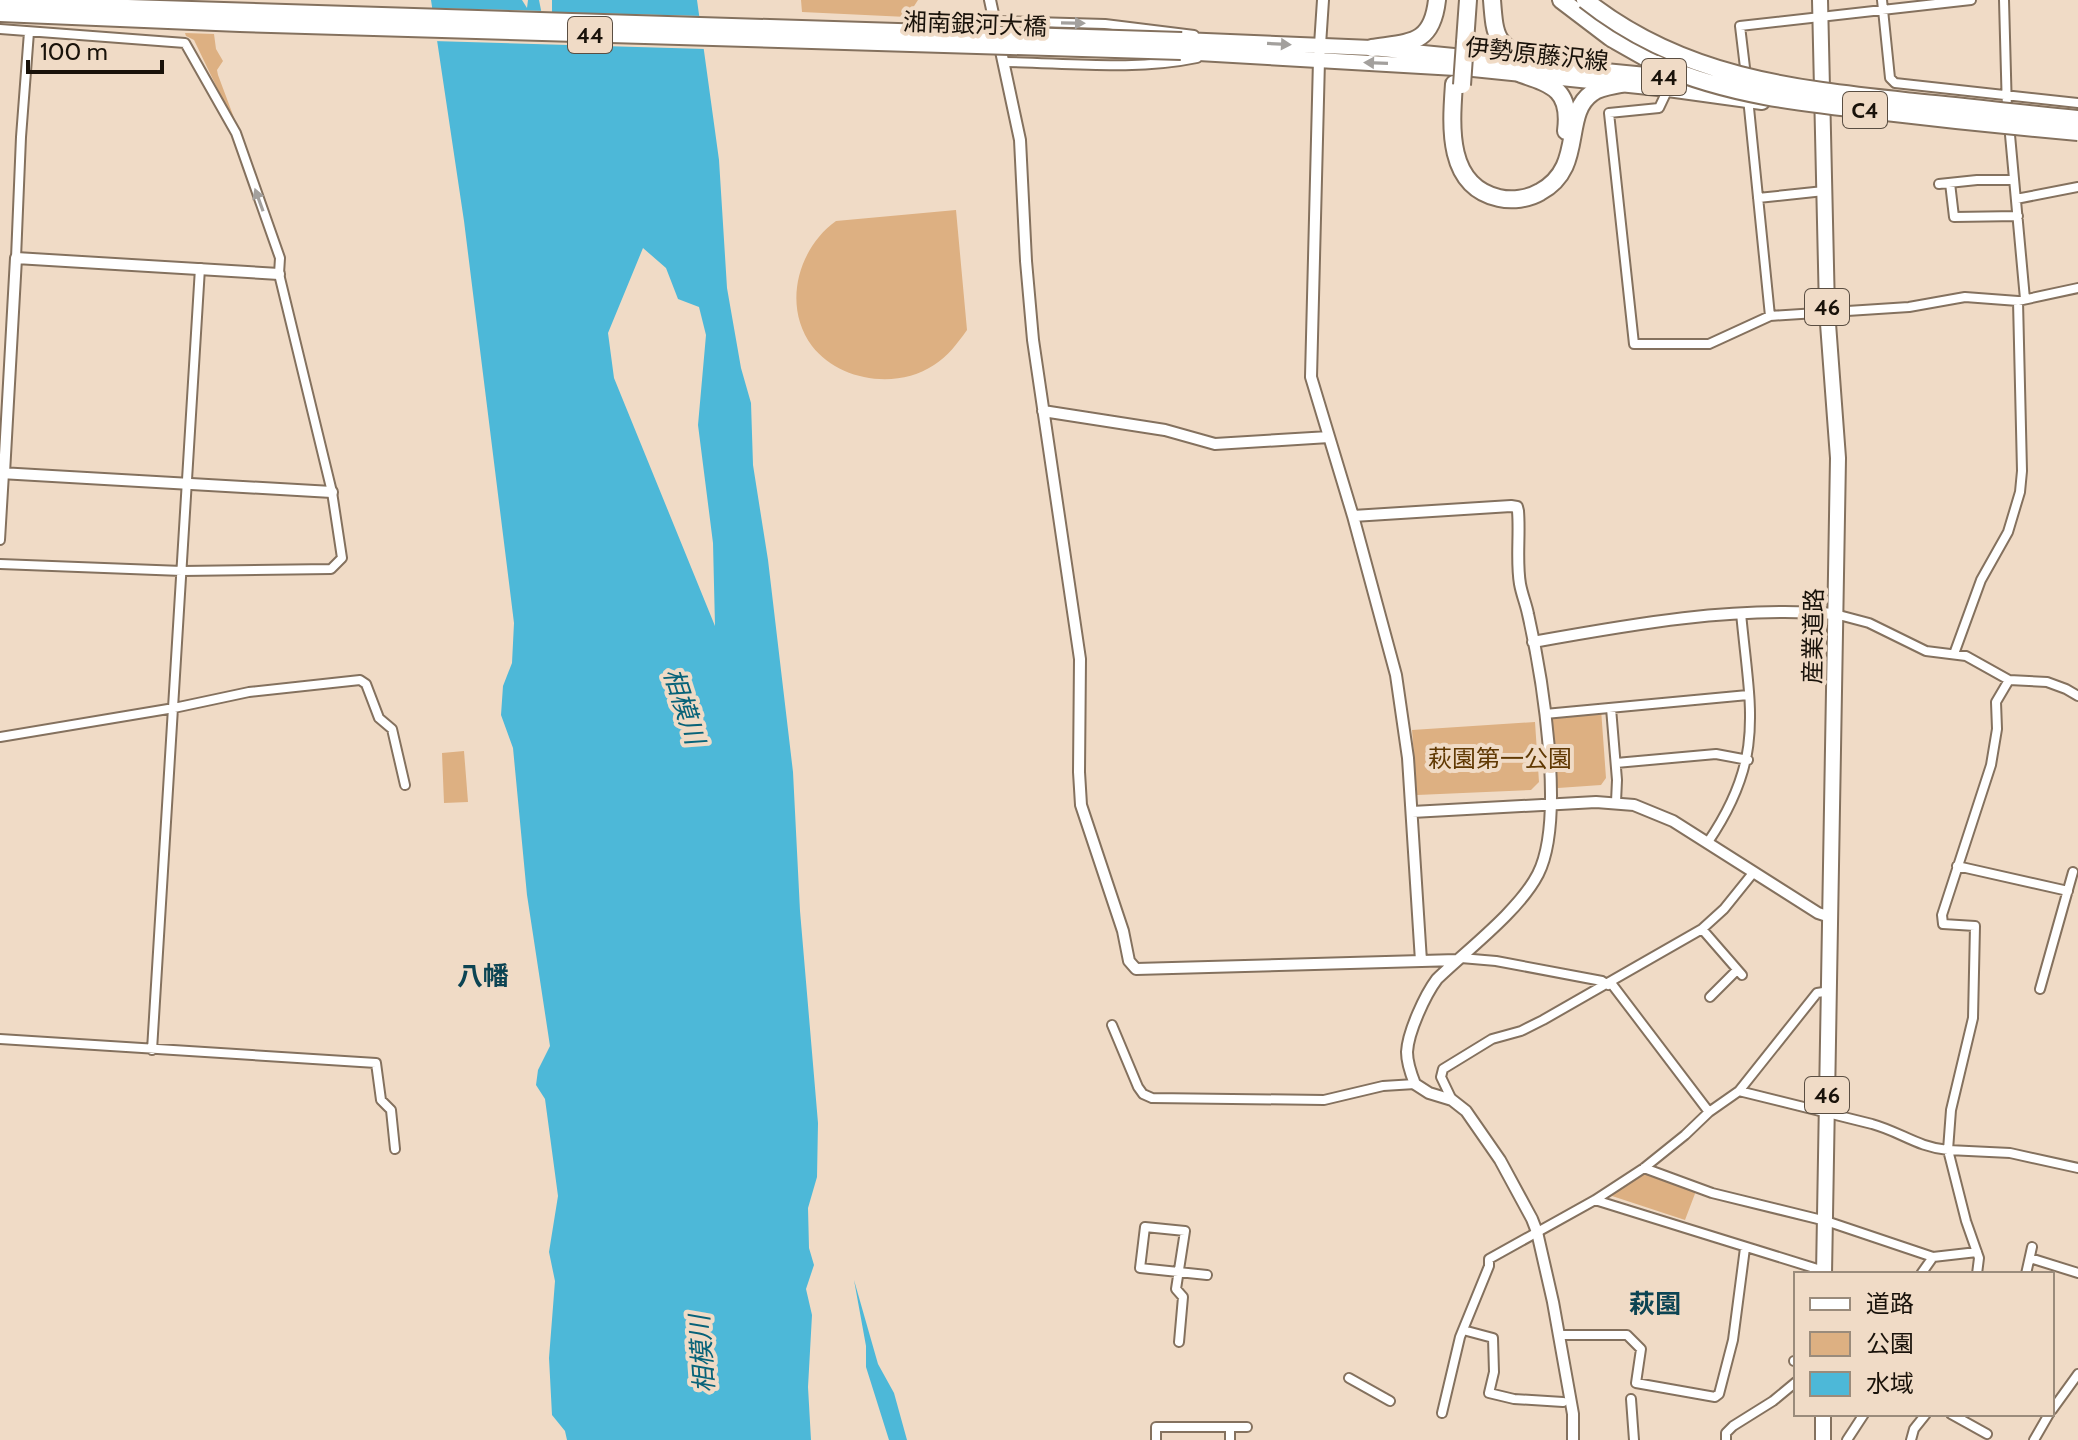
<svg xmlns="http://www.w3.org/2000/svg" width="2078" height="1440" font-family="Cabin,'Noto Sans JP',sans-serif">
	<rect width="100%" height="100%" fill="#f0dbc6"/>
	<path fill="#ddb082" d="M801,0H918L907,17L802,12Z
		M185,33L214,34L216,49L223,61L217,70L218,75L279,238L277,239L232,119L194,40L186,36Z
		M956,210L967,330C957,344 948,356 934,365C897,390 839,381 812,346C782,306 798,248 836,221Z
		M1601,709L1606,778L1601,785L1558,788L1553,786L1549,715Z
		M1535,722L1539,782L1531,790L1417,795L1412,730Z
		M464,751L468,802L444,803L442,753Z
		M1649,1173L1696,1191L1685,1220L1612,1196L1611,1193L1641,1174Z"/>
	<path fill="#4db8d8" fill-rule="evenodd" d="M431,0H522L527,8L528,0H539L544,25L552,30V0H697L719,160L727,288L741,368L751,403L753,465L768,560L793,772L800,911L818,1123L817,1177L808,1208L809,1248L814,1265L806,1289L812,1315L808,1387L811,1440H567L565,1431L552,1415L549,1358L555,1281L549,1252L558,1196L545,1099L536,1085L538,1070L550,1046L527,895L513,748L501,715L503,686L512,663L514,623L464,221ZM643,248L666,268L678,299L699,307L706,335L698,425L713,543L715,626L614,378L608,333Z
		M854,1280L878,1364L894,1393L907,1440H889L866,1367V1346Z"/>
	<path fill="#f0dbc6" d="M428,8L546,11L548,23V12L703,16L706,49L433,41Z"/>
	<g fill="none" stroke-linecap="round" stroke-linejoin="round">
		<defs>
			<path id="minor" d="M1882,0L1890,78L1895,83L2078,103
				M2004,0L2007,111
				M995,21L1105,24L1194,35
				M0,29L185,43L236,133L280,258L279,274L332,492L342,558L331,569L182,571L0,564
				M1005,62C1068,63 1135,71 1197,58
				M1746,76L1740,26L1971,0
				M1668,89L1659,108L1609,113L1634,344H1709L1770,316L1909,307L1965,297L2018,301L2078,288
				M1748,98L1770,316
				M2009,124L2025,299
				M1950,183L1954,217L2018,216
				M1939,184L1977,180H2014
				M1758,198L1824,191
				M2016,199L2078,187
				M16,258L21,137L29,32
				M0,540L4,473
				M1835,614L1869,623L1926,651L1966,656L2009,680L2047,682L2066,689L2078,696
				M1954,654L1981,580L2008,532L2020,492L2022,471L2018,301
				M1611,708L1617,780L1616,802
				M1545,714L1748,695
				M0,737L174,708L249,692L360,680L366,684L379,718L392,729L405,785
				M1616,763L1716,754L1748,760
				M1708,842C1766,757 1750,709 1741,613
				M1957,866L2068,891
				M1702,929L1742,975
				M1461,958L1496,961L1602,981L1608,985
				M1611,983L1709,1112
				M2040,989L2073,872
				M1710,997L1737,970
				M1112,1025L1138,1087L1143,1094L1152,1098L1324,1100L1383,1086L1415,1084
				M0,1039L376,1063L381,1100L391,1110L395,1149
				M152,1050L200,268
				M1739,1091L1817,993L1830,991
				M1452,1100L1441,1077L1443,1069L1492,1039L1521,1031L1543,1020L1702,929L1724,909L1753,873
				M1644,1168L1712,1193L1826,1221L1933,1257
				M1595,1200L1824,1271
				M2030,1258L2078,1273
				M1921,1274L1933,1257L1977,1252
				M1977,1274L1979,1258L1966,1221L1948,1150L2010,1153L2078,1168
				M2026,1274L2032,1247
				M1463,1330L1493,1338L1494,1372L1489,1393L1514,1399L1563,1402
				M1559,1335H1627L1641,1349L1636,1383L1715,1397L1719,1394L1733,1340L1745,1248
				M1179,1342L1183,1297L1176,1289L1185,1231L1145,1227L1140,1268L1207,1275
				M1794,1361H1796
				M1349,1378L1390,1401
				M1631,1399L1634,1440
				M2052,1410L2078,1374
				M1442,1413L1460,1337L1489,1266V1259L1595,1200L1644,1168L1685,1135L1709,1112L1739,1091L1872,1124C1901,1132 1917,1147 1948,1150L1951,1110L1973,1018L1975,926L1943,924L1942,915L1991,765L1997,729L1996,702L2009,680
				M1951,1414L1987,1434
				M1230,1427V1440
				M1156,1440V1427H1247
				M1726,1440V1433L1733,1426L1773,1401L1796,1382
				M1847,1440L1864,1414
				M1911,1440L1914,1429L1926,1414
				M2034,1440L2049,1414"/>
			<path id="tertiary" d="M990,0L1020,140L1026,261L1033,340L1080,659L1079,772L1081,805L1123,931L1129,961L1136,969L1457,960
				M1323,0L1319,60L1311,377L1353,516L1396,675L1408,758L1421,961
				M1043,411L1165,430L1215,444L1329,437
				M0,473L332,492
				M4,473L16,258L279,274
				M1353,516L1511,506L1517,507L1518,511C1520,535 1516,561 1520,584C1522,595 1526,604 1528,614C1542,675 1566,819 1538,874C1519,911 1467,950 1437,979C1425,995 1408,1032 1407,1052C1407,1063 1411,1074 1415,1084L1429,1093L1452,1100L1466,1111L1500,1160L1532,1219L1537,1232L1553,1302L1573,1414V1440
				M1533,642C1633,624 1733,606 1835,614
				M1412,812L1596,802L1634,805L1673,821L1818,913L1830,917"/>
			<path id="primary" d="M1820,0L1827,310L1838,458L1824,1274
				M1182,40L1372,48L1687,79
				M1181,52L1473,69L1668,89L1762,102
				M1823,1440V1414"/>
			<path id="motorway" d="M1492,0C1495,41 1496,42 1531,63
				M1561,0L1611,38L1657,64
				M1465,42L1468,0
				M1372,48C1410,42 1432,45 1437,0
				M1521,74C1554,85 1571,91 1566,131
				M1454,84C1451,126 1446,186 1499,198C1512,201 1528,199 1540,192C1586,167 1561,115 1592,93C1600,87 1612,86 1621,84"/>
		</defs>
		<use href="#minor" stroke="#84715e" stroke-width="12"/>
		<use href="#tertiary" stroke="#84715e" stroke-width="14"/>
		<use href="#primary" stroke="#84715e" stroke-width="18"/>
		<use href="#motorway" stroke="#84715e" stroke-width="20"/>
		<use href="#minor" stroke="#fff" stroke-width="8"/>
		<use href="#tertiary" stroke="#fff" stroke-width="10"/>
		<use href="#primary" stroke="#fff" stroke-width="14"/>
		<use href="#motorway" stroke="#fff" stroke-width="16"/>
		<defs>
			<path id="primary-bridge" d="M0,3L1182,40
				M0,14L240,24L1181,52"/>
			<path id="motorway-bridge" d="M1585,0C1683,78 1794,89 1914,102C1968,107 2023,114 2078,119
				M1657,64C1728,95 1801,103 1877,111C1944,119 2011,126 2078,132
				M1462,85L1465,42"/>
		</defs>
		<use href="#primary-bridge" stroke="#84715e" stroke-width="18" stroke-linecap="butt"/>
		<use href="#motorway-bridge" stroke="#84715e" stroke-width="20" stroke-linecap="butt"/>
		<use href="#primary-bridge" stroke="#fff" stroke-width="14"/>
		<use href="#motorway-bridge" stroke="#fff" stroke-width="16"/>
	</g>
	<defs><path id="oneway-solid" d="M-6-.8H1V-3.2L6.5 0L1 3.2V.8H-6Z" transform="scale(2)"/></defs>
	<g fill="#a3a09d">
		<use href="#oneway-solid" transform="translate(1073 23) rotate(1)"/>
		<use href="#oneway-solid" transform="translate(1279 44) rotate(3)"/>
		<use href="#oneway-solid" transform="translate(1376 63) rotate(-178)"/>
		<use href="#oneway-solid" transform="translate(259 200) rotate(-110)"/>
	</g>
	<g text-anchor="middle" dominant-baseline="central" stroke-width="8" stroke-linejoin="round" paint-order="stroke">
		<g fill="#f0dbc6" stroke="#5a4e42" stroke-width="2">
			<rect x="568" y="17" width="44" height="36" rx="6"/>
			<rect x="1642" y="59" width="44" height="36" rx="6"/>
			<rect x="1843" y="92" width="44" height="36" rx="6"/>
			<rect x="1805" y="289" width="44" height="36" rx="6"/>
			<rect x="1805" y="1077" width="44" height="36" rx="6"/>
		</g>
		<g font-size="22" font-weight="bold" fill="#19120a">
			<text x="590" y="35">44</text>
			<text x="1664" y="77">44</text>
			<text x="1865" y="110">C4</text>
			<text x="1827" y="307">46</text>
			<text x="1827" y="1095">46</text>
		</g>
		<g font-size="24" fill="#19120a" stroke="#f0dbc6">
			<text transform="translate(975 24) rotate(2)">湘南銀河大橋</text>
			<text transform="translate(1537 54) rotate(6)">伊勢原藤沢線</text>
			<text transform="translate(1813 636) rotate(-89)">産業道路</text>
		</g>
		<g font-size="24" fill="#603903" stroke="#f0dbc6">
			<text x="1500" y="758">萩園第一公園</text>
		</g>
		<g font-size="26" font-style="italic" fill="#076278" stroke="#f0dbc6">
			<text transform="translate(684 706) rotate(72)">相模川</text>
			<text transform="translate(702 1354) rotate(-94)">相模川</text>
		</g>
		<g font-size="26" font-weight="bold" fill="#0c4453" stroke="#f0dbc6">
			<text x="483" y="976">八幡</text>
			<text x="1655" y="1304">萩園</text>
		</g>
	</g>
	<rect x="1794" y="1272" width="260" height="144" fill="#f0dbc6" stroke="#9a8b7b" stroke-width="2"/>
	<rect x="1810" y="1298" width="40" height="12" fill="#ffffff" stroke="#9a8b7b" stroke-width="2"/>
	<text x="1866" y="1312" font-size="24" fill="#19120a">道路</text>
	<rect x="1810" y="1332" width="40" height="24" fill="#ddb082" stroke="#9a8b7b" stroke-width="2"/>
	<text x="1866" y="1352" font-size="24" fill="#19120a">公園</text>
	<rect x="1810" y="1372" width="40" height="24" fill="#4db8d8" stroke="#9a8b7b" stroke-width="2"/>
	<text x="1866" y="1392" font-size="24" fill="#19120a">水域</text>
	<path d="M28 60v12h134v-12" fill="none" stroke="#19120a" stroke-width="4"/>
	<text x="40" y="60" font-size="24" fill="#19120a" stroke="#f0dbc6" stroke-width="6" paint-order="stroke">100 m</text>
</svg>
